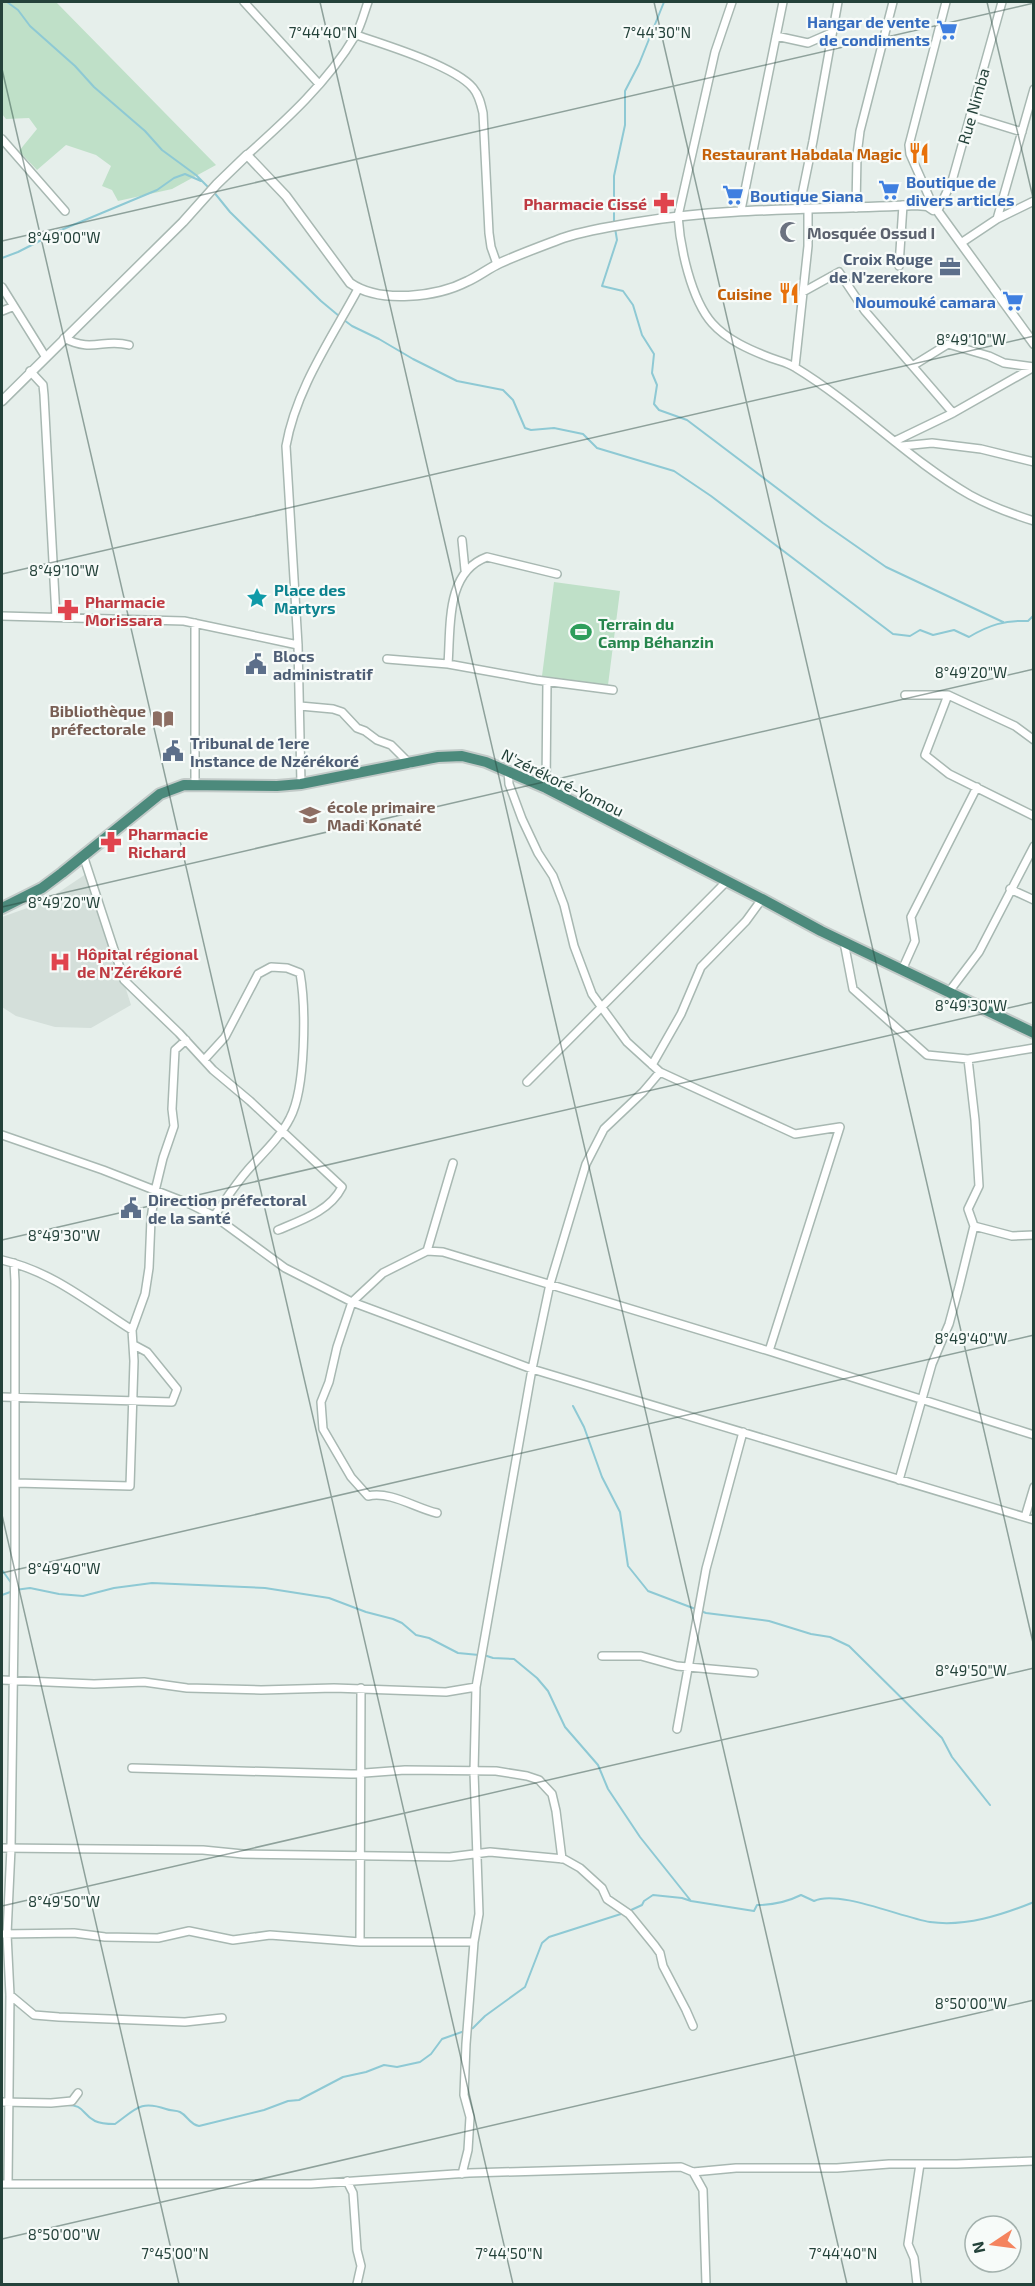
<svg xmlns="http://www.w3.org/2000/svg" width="1035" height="2286" font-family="'Exo 2',sans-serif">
	<rect width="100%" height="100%" fill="#e6efeb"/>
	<path fill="#d4dfda" d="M89,872L131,1005L91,1028L55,1027L16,1016L2,1007V917L44,902Z"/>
	<path fill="#bfe0c8" d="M2,2H56L216,165L172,189L118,201L112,190L102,186L111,166L96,155L66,145L37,170L19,151L37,129L29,118L6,119L2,114Z
		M554,582L620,591L608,685L542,676Z"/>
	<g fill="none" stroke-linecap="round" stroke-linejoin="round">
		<path stroke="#8ec9d4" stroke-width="2" d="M7,2L18,10L30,26L75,66L94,87L145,131L162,150L196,175L209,188
			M213,191L230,212L321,301L339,316
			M614,223V176L625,125V91L639,64L664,2
			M615,228L617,240L602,286L623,291L633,305L642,335L654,354L652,373L657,385L654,404L659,410L687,420L823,523L886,567L1003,622
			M2,258L18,252L61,230L157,190L174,178L185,174L201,181
			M344,320L352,326L379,339L413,359L457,381L503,390L513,400L525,428L531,430L554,428L583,434L597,448L674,471L711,496L893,634L910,636L920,630L933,635L954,630L969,637C989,625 1005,620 1028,621L1034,615
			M573,1406L584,1427L602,1477L620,1512L628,1566L648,1591L706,1613L769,1621L811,1634L830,1637L849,1646L942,1738L952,1757L990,1805
			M2,1570L12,1584
			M15,1590L30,1588L59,1594L83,1596L114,1588L152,1583L265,1588L329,1598L366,1612L393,1619L402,1623L416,1635L429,1638L458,1653L479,1655
			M2,1595L13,1591
			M484,1655L493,1658L514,1659L537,1678L548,1691L565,1727L598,1765L608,1789L640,1837L691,1901L754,1911L757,1905C773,1905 787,1902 801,1895L814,1901C837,1889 903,1918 930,1922C965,1927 1002,1915 1034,1902
			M629,1911L642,1905L644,1901L653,1895L682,1898L691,1901
			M65,2105C85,2104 81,2114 95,2121C101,2124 109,2124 115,2124C136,2109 140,2100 166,2109C171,2111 176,2110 180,2112C188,2116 189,2124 199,2126L264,2110L288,2101L299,2100L343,2077L366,2072L384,2065L397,2067L420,2062L431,2054L442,2039L473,2028L485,2016L525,1987L542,1943L549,1937L624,1913"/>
		<defs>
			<path id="minor" d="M244,2L319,84
				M732,2L715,52L678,216C680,247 691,299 712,323C727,340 750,350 771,358C779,361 789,363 796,368C857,405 909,460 970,495C990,506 1012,514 1034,521
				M356,35C383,44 455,66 473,88C479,95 481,104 483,113L489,233L491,247L497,264
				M776,36L808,43L831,33
				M970,116L1022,132
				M2,139L65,211
				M247,155C286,120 328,82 355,36C361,26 364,13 368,2
				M856,208L857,155L860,131L893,2
				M934,208L910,154L909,145L946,2
				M939,208L952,181L1002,2
				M799,209L813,141L838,2
				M741,210L783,2
				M997,219L1034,89
				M961,243L997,219L1034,201
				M899,266L903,205
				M2,287L45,356
				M803,292L839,272L865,311L953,413
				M2,311L12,307
				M64,338C92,353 104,338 129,345
				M914,365L948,344L989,356L1004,363L1034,367
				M795,367L808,246V209
				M30,371L43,385L44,395L56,617
				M895,441L953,413L1034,367
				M902,446L932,443L981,449L1034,462
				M462,540L465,570
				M2,616L184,621L298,645
				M387,659L448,664L536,680L613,690
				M448,664C451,627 445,572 487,557L557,574
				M905,695H948L1015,726L1034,740
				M948,695L925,755L949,774L1034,816
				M300,706L333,709L342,712L357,728L365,731L377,740L391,745L410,764
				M508,770L509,784L522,819L538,853L553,876L564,905L574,946L592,994L627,1042L660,1072L795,1134L840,1127L769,1351
				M301,784L298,645L286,446C296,389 331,339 358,289
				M195,785V623
				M546,788L547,682
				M83,855L124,980L179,1033L213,1070L250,1101L342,1187C330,1211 302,1220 278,1230
				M1010,889L1034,900
				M844,942L853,989L927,1055L968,1059L1034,1048
				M902,970L915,941L911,917L977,787
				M948,993L979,952L1034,846
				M204,1060L225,1037L258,974L271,967L287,968L300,973C306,1007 306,1088 290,1118C280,1138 261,1155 247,1171C234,1186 225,1201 214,1216
				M652,1065L681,1014L701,967L746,921L762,899
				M527,1082L727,881
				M2,1135L103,1170L190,1204L214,1216L285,1268L352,1302L532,1369L1034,1520
				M974,1226L1012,1236L1034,1235
				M427,1251L453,1163
				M2,1260C53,1272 88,1302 132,1330
				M2,1397L172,1402L177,1389L147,1352L134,1345
				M899,1480L932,1364L949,1324L959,1287L974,1226L968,1209L979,1186L975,1120L968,1059
				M16,1483L130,1486L134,1361L132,1330L145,1294L149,1268L151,1219L155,1191L163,1158L174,1126L172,1109L175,1050L186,1040
				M437,1513C415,1508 391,1491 368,1496L351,1477L323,1429L321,1402L329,1382L337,1347L352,1302L383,1273L427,1251L443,1252L769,1351L1034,1435
				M1025,1517L1034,1487
				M602,1656H641L677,1666L754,1673
				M2,1680L94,1684L144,1682L187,1688L261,1690L334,1688L446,1692L476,1687
				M677,1729L706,1569L743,1432
				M132,1768L351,1774L405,1770L496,1771L527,1776L539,1780L552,1794L556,1811L562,1859
				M2,1848L203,1850L243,1854L450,1857L490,1852L564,1859L580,1868L602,1888L607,1899L629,1914L655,1946L660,1953L663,1966L686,2010L693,2026
				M2,1934L74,1933L105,1937L158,1938L189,1931L233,1940L270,1935L360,1942H474
				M360,1942L361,1688
				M10,1995L34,2015L59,2017L185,2022L222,2018
				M2,2102L51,2103L72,2101L78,2093
				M693,2172L703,2190L706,2284
				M462,2174L468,2150L470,2117L464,2095L466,2044L474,1942L479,1914L474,1772L476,1687L532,1369L550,1284L586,1164L604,1129L643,1092L660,1072
				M347,2181L353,2193L357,2250L361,2266L357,2284
				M2,2184H311L469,2173L681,2167L693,2172L736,2168H837L889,2164H957L1034,2161
				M8,2184L10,1995L7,1934L11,1848L15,1557V1281L14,1263
				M917,2284L914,2258L908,2244L920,2164"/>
			<path id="tertiary" d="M939,213L1034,344
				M2,401L183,222L217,184L247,155L286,196L350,283C380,304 437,297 468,281C479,276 489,268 500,263C520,254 542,246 563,238C587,230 614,226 639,222C730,207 823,210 915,205L927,206L933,210"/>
			<path id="trunk" d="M2,908L42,888L62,873L160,794L184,785L277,786L301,784L438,757L462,756L486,762L546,788L762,899L821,931L1034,1033"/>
		</defs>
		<use href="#minor" stroke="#a8b8b2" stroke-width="10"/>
		<use href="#tertiary" stroke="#a8b8b2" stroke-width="11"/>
		<use href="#trunk" stroke="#c2cac8" stroke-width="14"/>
		<use href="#minor" stroke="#fff" stroke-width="7"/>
		<use href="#tertiary" stroke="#fff" stroke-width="8"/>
		<use href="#trunk" stroke="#4c8a7c" stroke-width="10"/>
	</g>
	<path fill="none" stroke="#24423a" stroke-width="1.5" stroke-opacity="0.45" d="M320,2L847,2284M654,2L1034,1647M987,2L1034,202M2,69L513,2284M2,241L1034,3M2,574L1034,336M2,907L1034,669M2,1240L1034,1002M2,1515L179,2284M2,1573L1034,1335M2,1906L1034,1668M2,2239L1034,2000"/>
	<defs>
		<symbol id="supermarket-bare" viewBox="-9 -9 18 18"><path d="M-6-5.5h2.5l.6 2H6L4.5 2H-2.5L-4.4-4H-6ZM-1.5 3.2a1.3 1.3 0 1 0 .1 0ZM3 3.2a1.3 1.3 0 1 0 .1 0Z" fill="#3f7fe0" stroke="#f7fbf9" stroke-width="2.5" paint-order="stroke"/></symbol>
		<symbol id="restaurant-bare" viewBox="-9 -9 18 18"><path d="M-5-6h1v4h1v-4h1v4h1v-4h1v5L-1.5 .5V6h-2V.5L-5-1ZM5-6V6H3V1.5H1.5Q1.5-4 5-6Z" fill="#e8710a" stroke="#f7fbf9" stroke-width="2.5" paint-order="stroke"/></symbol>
		<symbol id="pharmacy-bare" viewBox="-9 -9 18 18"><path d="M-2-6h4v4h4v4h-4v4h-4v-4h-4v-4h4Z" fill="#e0444e" stroke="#f7fbf9" stroke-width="2.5" paint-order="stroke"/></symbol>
		<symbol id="mosque-bare" viewBox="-9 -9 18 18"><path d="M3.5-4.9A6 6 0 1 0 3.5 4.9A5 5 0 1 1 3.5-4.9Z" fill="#6b7280" stroke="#f7fbf9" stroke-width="2.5" paint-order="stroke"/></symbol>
		<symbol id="office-bare" viewBox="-9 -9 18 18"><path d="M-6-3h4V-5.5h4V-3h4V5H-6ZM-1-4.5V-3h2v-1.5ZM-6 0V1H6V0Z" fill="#5c6f8a" stroke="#f7fbf9" stroke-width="2.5" paint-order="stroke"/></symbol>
		<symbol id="sight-bare" viewBox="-9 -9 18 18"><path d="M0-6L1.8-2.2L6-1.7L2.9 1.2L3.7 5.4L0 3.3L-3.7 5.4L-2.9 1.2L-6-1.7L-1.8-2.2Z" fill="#0f9aa8" stroke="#f7fbf9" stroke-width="2.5" paint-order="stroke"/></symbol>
		<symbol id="stadium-bare" viewBox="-9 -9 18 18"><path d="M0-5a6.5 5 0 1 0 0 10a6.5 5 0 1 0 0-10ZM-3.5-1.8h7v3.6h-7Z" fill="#2e9e5b" stroke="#f7fbf9" stroke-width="2.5" paint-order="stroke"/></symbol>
		<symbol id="civic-bare" viewBox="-9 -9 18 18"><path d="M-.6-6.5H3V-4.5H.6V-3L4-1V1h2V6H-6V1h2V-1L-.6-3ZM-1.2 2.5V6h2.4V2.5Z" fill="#5c6f8a" stroke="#f7fbf9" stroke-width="2.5" paint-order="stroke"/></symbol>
		<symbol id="library-bare" viewBox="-9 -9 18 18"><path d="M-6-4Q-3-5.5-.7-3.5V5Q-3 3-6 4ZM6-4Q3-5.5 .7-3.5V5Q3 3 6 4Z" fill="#8d6e63" stroke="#f7fbf9" stroke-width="2.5" paint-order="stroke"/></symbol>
		<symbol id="school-bare" viewBox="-9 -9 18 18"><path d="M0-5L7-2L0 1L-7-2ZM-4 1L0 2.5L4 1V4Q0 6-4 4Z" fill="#8d6e63" stroke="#f7fbf9" stroke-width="2.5" paint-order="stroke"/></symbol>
		<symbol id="hospital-bare" viewBox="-9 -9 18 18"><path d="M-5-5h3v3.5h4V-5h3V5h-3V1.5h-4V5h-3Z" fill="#e0444e" stroke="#f7fbf9" stroke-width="2.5" paint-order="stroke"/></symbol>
	</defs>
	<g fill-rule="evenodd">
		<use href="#supermarket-bare" x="932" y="15" width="30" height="30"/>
		<use href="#restaurant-bare" x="904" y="138" width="30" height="30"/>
		<use href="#supermarket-bare" x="874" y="175" width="30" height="30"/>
		<use href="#supermarket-bare" x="718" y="180" width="30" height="30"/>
		<use href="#pharmacy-bare" x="649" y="188" width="30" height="30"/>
		<use href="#mosque-bare" x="775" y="217" width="30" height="30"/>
		<use href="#office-bare" x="935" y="252" width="30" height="30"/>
		<use href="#restaurant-bare" x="774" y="278" width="30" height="30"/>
		<use href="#supermarket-bare" x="998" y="286" width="30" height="30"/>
		<use href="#sight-bare" x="242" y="583" width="30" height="30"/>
		<use href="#pharmacy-bare" x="53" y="595" width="30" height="30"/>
		<use href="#stadium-bare" x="566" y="617" width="30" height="30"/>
		<use href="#civic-bare" x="241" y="649" width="30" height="30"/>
		<use href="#library-bare" x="148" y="704" width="30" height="30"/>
		<use href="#civic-bare" x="158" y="736" width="30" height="30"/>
		<use href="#school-bare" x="295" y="800" width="30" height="30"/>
		<use href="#pharmacy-bare" x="96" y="827" width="30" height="30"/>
		<use href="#hospital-bare" x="45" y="947" width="30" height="30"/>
		<use href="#civic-bare" x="116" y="1193" width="30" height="30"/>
	</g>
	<g text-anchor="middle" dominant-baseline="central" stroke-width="4.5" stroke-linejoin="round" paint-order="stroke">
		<g font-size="16" font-weight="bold" fill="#366cbe" stroke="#f7fbf9" text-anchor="end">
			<text x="930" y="21">Hangar de vente<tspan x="930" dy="18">de condiments</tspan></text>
			<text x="906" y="181" text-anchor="start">Boutique de<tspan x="906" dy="18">divers articles</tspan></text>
			<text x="750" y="195" text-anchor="start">Boutique Siana</text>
			<text x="996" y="301">Noumouké camara</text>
		</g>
		<g font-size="16" fill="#24423a" stroke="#f7fbf9">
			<text transform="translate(973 106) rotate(-74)">Rue Nimba</text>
			<text transform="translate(563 782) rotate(26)">N'zérékoré-Yomou</text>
		</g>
		<g font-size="16" font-weight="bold" fill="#c56008" stroke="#f7fbf9" text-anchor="end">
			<text x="902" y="153">Restaurant Habdala Magic</text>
			<text x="772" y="293">Cuisine</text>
		</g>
		<g font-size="16" font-weight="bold" fill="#be3a42" stroke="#f7fbf9" text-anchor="start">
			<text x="647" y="203" text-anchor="end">Pharmacie Cissé</text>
			<text x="85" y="601">Pharmacie<tspan x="85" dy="18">Morissara</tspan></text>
			<text x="128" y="833">Pharmacie<tspan x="128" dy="18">Richard</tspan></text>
			<text x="77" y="953">Hôpital régional<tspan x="77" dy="18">de N'Zérékoré</tspan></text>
		</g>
		<g font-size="16" font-weight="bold" fill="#5b616d" stroke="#f7fbf9" text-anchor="start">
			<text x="807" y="232">Mosquée Ossud I</text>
		</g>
		<g font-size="16" font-weight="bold" fill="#4e5e75" stroke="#f7fbf9" text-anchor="start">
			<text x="933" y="258" text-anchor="end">Croix Rouge<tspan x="933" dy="18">de N'zerekore</tspan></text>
			<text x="273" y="655">Blocs<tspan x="273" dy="18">administratif</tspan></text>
			<text x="190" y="742">Tribunal de 1ere<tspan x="190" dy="18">Instance de Nzérékoré</tspan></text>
			<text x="148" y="1199">Direction préfectoral<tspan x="148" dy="18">de la santé</tspan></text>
		</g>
		<g font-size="16" font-weight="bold" fill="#0d838f" stroke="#f7fbf9" text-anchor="start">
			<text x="274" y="589">Place des<tspan x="274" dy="18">Martyrs</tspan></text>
		</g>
		<g font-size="16" font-weight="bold" fill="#27864d" stroke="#f7fbf9" text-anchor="start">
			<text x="598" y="623">Terrain du<tspan x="598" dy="18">Camp Béhanzin</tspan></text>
		</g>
		<g font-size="16" font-weight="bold" fill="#785e54" stroke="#f7fbf9" text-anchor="end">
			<text x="146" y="710">Bibliothèque<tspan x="146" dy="18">préfectorale</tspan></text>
			<text x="327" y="806" text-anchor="start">école primaire<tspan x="327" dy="18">Madi Konaté</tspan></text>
		</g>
	</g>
	<g font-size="15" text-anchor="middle" fill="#24423a" stroke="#f7fbf9" stroke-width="4.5" stroke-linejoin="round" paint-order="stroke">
		<text x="323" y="38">7°44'40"N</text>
		<text x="657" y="38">7°44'30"N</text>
		<text x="64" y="243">8°49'00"W</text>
		<text x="971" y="345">8°49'10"W</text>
		<text x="64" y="576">8°49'10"W</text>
		<text x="971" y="678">8°49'20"W</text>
		<text x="64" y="908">8°49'20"W</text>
		<text x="971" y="1011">8°49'30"W</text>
		<text x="64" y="1241">8°49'30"W</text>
		<text x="971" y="1344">8°49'40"W</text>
		<text x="64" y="1574">8°49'40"W</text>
		<text x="971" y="1676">8°49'50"W</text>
		<text x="64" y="1907">8°49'50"W</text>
		<text x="971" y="2009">8°50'00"W</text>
		<text x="64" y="2240">8°50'00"W</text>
		<text x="175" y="2259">7°45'00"N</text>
		<text x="509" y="2259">7°44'50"N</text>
		<text x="843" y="2259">7°44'40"N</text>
	</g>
	<rect width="1035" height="2286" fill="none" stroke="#24423a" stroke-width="6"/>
	<g transform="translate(993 2244) rotate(257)"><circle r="28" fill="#f7fbf9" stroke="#a3b1ad" stroke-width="1.5"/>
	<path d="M0-4.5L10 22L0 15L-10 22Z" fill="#f4845f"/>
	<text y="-9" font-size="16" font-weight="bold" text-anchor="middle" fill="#24423a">N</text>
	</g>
</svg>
